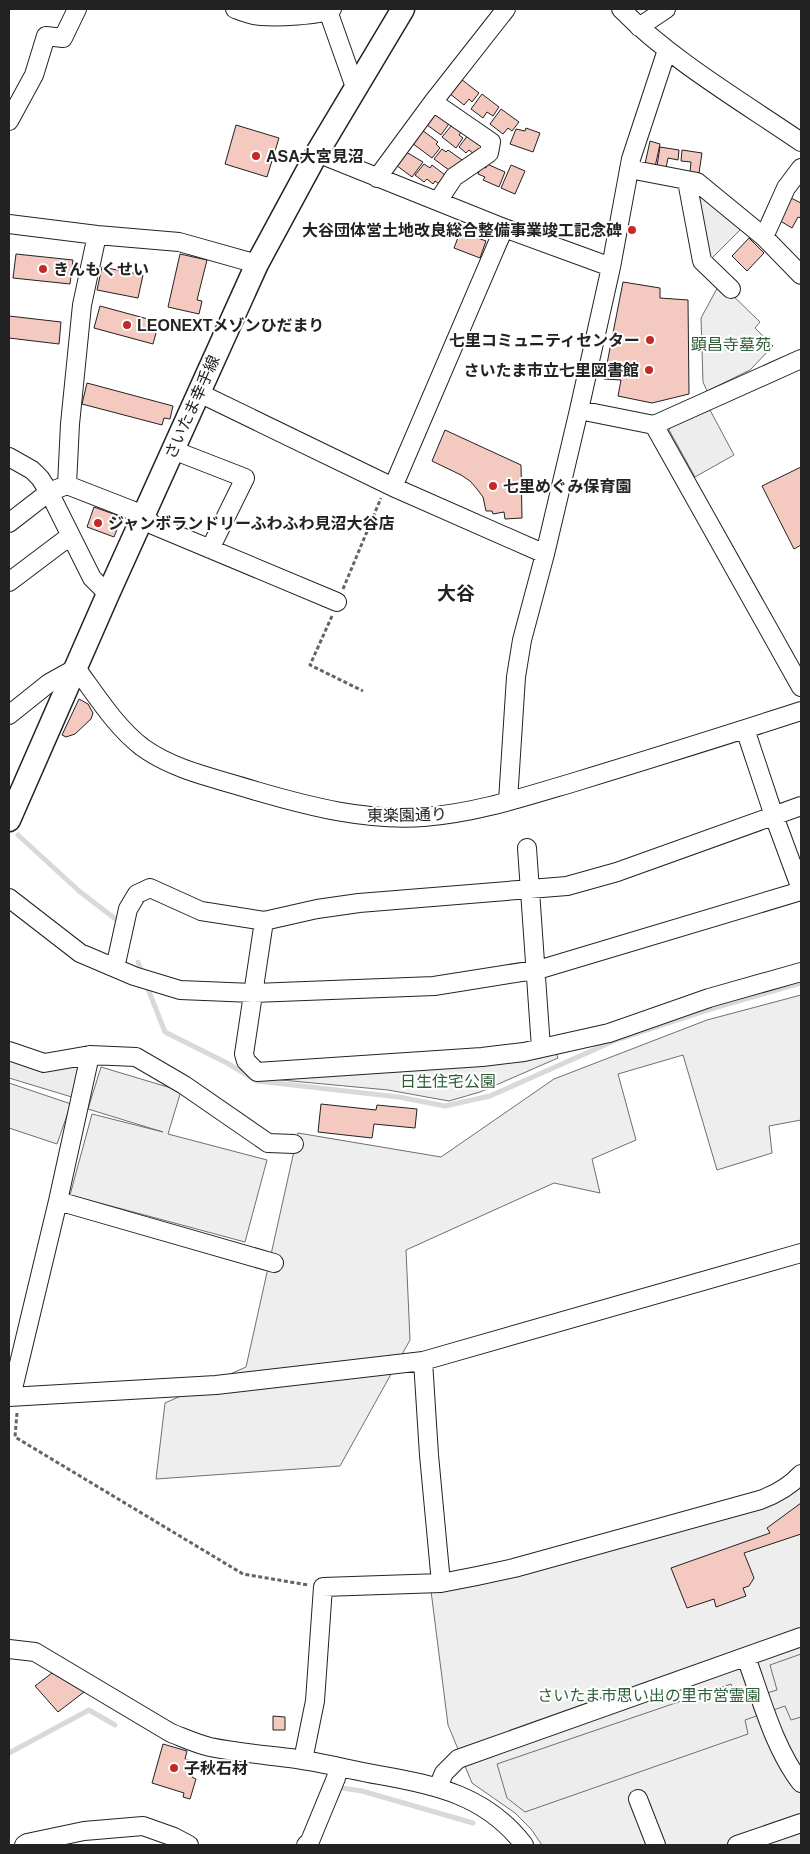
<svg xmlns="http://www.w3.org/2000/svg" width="810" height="1854" font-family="Arial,'Noto Sans JP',sans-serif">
	<rect width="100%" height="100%" fill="#fff"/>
	<path fill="#eee" stroke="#6f6f6f" d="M720,283L760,322L755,328L773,346L750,370L707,391L703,382L701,318Z
		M801,995V1120L769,1126L772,1153L717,1170L683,1055L618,1074L636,1140L592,1159L600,1193L554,1183L406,1250L410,1340L340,1466L156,1479L165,1403L246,1367L298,1133L441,1157L554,1079L707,1020Z
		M555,1050L558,1058L480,1092L449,1101L388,1090L260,1078Z
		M101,1067L181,1091L168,1134L267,1160L245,1242L70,1195L92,1114L163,1132L88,1109Z
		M9,1083L71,1104L57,1144L9,1128Z
		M801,1482V1845H542L531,1829L515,1813L472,1783L448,1725L431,1591L491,1582L543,1569Z"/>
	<path fill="#ededed" stroke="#6f6f6f" d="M696,187L742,228L707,263Z
		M710,410L734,455L695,477L669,430L671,425Z
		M9,1058L82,1064L75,1098L9,1078Z
		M801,1654V1717L791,1720L785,1706L745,1720L748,1734L525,1812L507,1798L497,1764L731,1684L738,1702L777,1690L770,1665Z"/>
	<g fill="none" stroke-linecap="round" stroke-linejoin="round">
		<path stroke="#d9d9d9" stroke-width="5" d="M18,835L79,891L122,924
			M138,962L142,973
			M146,984L165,1032L227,1063L257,1081L399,1097L445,1106L490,1096L616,1040L714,1008L801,983
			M9,1753L89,1710L115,1725
			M335,1787L362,1791L473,1823"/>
	</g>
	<path fill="#f3c9c0" stroke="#222" d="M461,79L479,93L472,102L469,99L464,105L449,93Z
		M482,94L499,107L493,116L487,112L483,118L471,109Z
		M501,109L519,122L512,131L508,128L503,134L490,124Z
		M437,111L453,118L441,135L427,125Z
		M456,120L465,127L459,135L463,138L456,148L442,137Z
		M236,125L279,138L267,177L225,164Z
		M526,128L540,133L533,152L510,144L516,129L525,131Z
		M422,130L438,142L436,144L440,148L432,158L412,143Z
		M471,131L483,144L475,155L469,150L466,153L459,147Z
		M650,141L660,144L655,167L645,164Z
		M660,147L679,150L678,160L668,158L666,168L657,166Z
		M442,149L446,152L448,150L462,160L453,173L434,159Z
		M682,150L702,153L699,173L690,172L691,162L681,161Z
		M406,152L423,162L412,177L396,165Z
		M424,164L430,168L432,165L445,175L439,184L435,181L433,184L427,179L424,182L415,175Z
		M487,164L505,172L499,187L483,180L485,177L478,174L481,166L486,168Z
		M511,165L525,171L515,194L501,188Z
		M789,197L801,203V218L798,217L792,228L777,219Z
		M464,233L486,241L480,258L454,248L459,235L463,236Z
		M749,238L764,253L747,271L732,256Z
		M16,254L73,260L70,284L13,278Z
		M180,254L207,260L197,300L202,301L199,314L168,307Z
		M102,267L143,275L138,298L97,290Z
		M623,282L660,288V298L688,300L689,394L652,403L618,396L621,380L604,379Z
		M100,306L159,322L153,344L94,328Z
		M9,316L61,322L59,344L9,338Z
		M87,383L173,406L170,419L164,418L162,425L82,404Z
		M445,430L521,465L522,518L505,519L504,512L493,514L492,511H486L483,497L477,489L470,481L461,475L432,461Z
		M801,467V545L794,549L762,486Z
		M94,507L122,517L114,537L87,527Z
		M79,699L88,704L93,713L91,719L75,734L66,737L62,735Z
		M321,1104L376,1110L377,1105L417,1109L415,1128L374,1124L372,1138L318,1132Z
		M801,1503V1534L744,1553L754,1578L749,1586L743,1588L746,1596L716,1607L714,1599L687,1608L671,1568L770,1533L767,1528Z
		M52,1673L84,1692L58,1712L35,1686Z
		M273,1716L285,1717V1730H273Z
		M163,1744L187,1751L185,1759L196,1762L192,1777L196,1779L190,1799L183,1797L184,1793L152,1783Z"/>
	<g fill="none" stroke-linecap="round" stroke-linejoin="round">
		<defs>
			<path id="minor" d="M235,9C243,12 253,16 261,16C277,17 319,16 332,9
				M621,9C671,60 741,101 801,142
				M328,11L356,90
				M639,27L666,9
				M433,102L491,142L489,153L454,177L438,201
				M9,121L34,75L46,36L63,38L77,9
				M317,153L504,228L611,267
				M629,169L697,182L764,237L801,275
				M377,178L433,102L506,9
				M687,181L702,261L731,289
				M9,224L97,235L179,242L257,264
				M764,237L786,188L801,168
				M199,393L393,487L545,554
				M579,410L654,425L801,359
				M654,425L801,687
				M173,450L245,478L210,549
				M9,457L32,470L40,478L49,492L92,578L108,594
				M67,485L70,424L82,305L97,235
				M393,487L504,228
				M9,523L49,492L67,485L144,515L153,525L337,602
				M9,582L70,536
				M9,715L49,683L76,668C96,695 115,726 142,747C175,771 219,779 256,791C311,807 366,821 424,817C477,813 527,796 578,781C653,758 727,735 801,711
				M745,729L774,816L801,889
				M508,801L516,677L522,640L545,554L579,410L611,267L631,159L667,50
				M527,848L541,1048
				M9,898L80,953L134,976L180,990L253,993L434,986L541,969L801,891
				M264,921L244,1054L246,1061L257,1072L482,1057L524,1052L609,1033L709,998L801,972
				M115,968L128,909L137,894L150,888L201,911L264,921L317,909L359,903L567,886L617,872L801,806
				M9,1051L44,1063L90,1055L136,1057L184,1085L268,1143L294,1144
				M58,1201L274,1263
				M423,1361L429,1455L441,1583
				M9,1397L216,1385L423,1361L801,1253
				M11,1397L58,1201L90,1055
				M9,1649L35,1652L171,1733C184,1738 197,1744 210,1747C239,1753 268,1755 297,1759C324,1763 351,1770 379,1775C436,1785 487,1796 524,1845
				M746,1657C761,1698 774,1748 801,1783
				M303,1760L315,1701L323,1587L441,1583L477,1576L514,1568L760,1500C777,1494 789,1487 801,1474
				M438,1787L444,1773L458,1759L801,1637
				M638,1799L656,1845
				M24,1845L27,1843L84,1831L143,1826L174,1837L189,1845
				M306,1845L310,1841L336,1778L338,1767
				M737,1845L801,1823"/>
			<path id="major" d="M9,820L108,594L257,264L317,153L403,9"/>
		</defs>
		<use href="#minor" stroke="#222" stroke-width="20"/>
		<use href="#major" stroke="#222" stroke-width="25"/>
		<path stroke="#646464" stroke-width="3" stroke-dasharray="4 2.5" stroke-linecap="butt" d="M343,589L381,498
			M332,616L310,665L363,691
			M17,1413L15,1437L243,1574L308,1585"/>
		<use href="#minor" stroke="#fff" stroke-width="18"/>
		<use href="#major" stroke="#fff" stroke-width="22"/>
	</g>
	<g fill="#c62828" stroke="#fff" stroke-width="2">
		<circle cx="256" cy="156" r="5"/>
		<circle cx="632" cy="230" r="5"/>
		<circle cx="43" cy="269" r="5"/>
		<circle cx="127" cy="325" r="5"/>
		<circle cx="650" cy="340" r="5"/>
		<circle cx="649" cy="370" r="5"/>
		<circle cx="493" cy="486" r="5"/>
		<circle cx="98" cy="523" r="5"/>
		<circle cx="174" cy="1768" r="5"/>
	</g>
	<g text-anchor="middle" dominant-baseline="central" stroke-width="4" stroke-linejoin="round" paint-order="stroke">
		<g font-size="16" font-weight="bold" fill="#222" stroke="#fff" text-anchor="start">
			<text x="266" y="156">ASA大宮見沼</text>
			<text x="622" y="230" text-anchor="end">大谷団体営土地改良総合整備事業竣工記念碑</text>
			<text x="53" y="269">きんもくせい</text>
			<text x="137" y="325">LEONEXTメゾンひだまり</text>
			<text x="640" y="340" text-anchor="end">七里コミュニティセンター</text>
			<text x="639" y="370" text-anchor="end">さいたま市立七里図書館</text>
			<text x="503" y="486">七里めぐみ保育園</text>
			<text x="108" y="523">ジャンボランドリーふわふわ見沼大谷店</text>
			<text x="184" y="1768">子秋石材</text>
		</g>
		<g font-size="16" fill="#2f5e38" stroke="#fff">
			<text x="731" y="344">顕昌寺墓苑</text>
			<text x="448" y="1081">日生住宅公園</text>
			<text x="649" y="1695">さいたま市思い出の里市営霊園</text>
		</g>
		<g font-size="16" fill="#222" stroke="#fff">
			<text transform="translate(192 407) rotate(-66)">さいたま幸手線</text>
			<text transform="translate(407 815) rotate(-1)">東楽園通り</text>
		</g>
		<g font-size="19" font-weight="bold" fill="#222" stroke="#fff">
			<text x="456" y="593">大谷</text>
		</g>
	</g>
	<rect width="810" height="1854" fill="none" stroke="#222222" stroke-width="20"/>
</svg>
